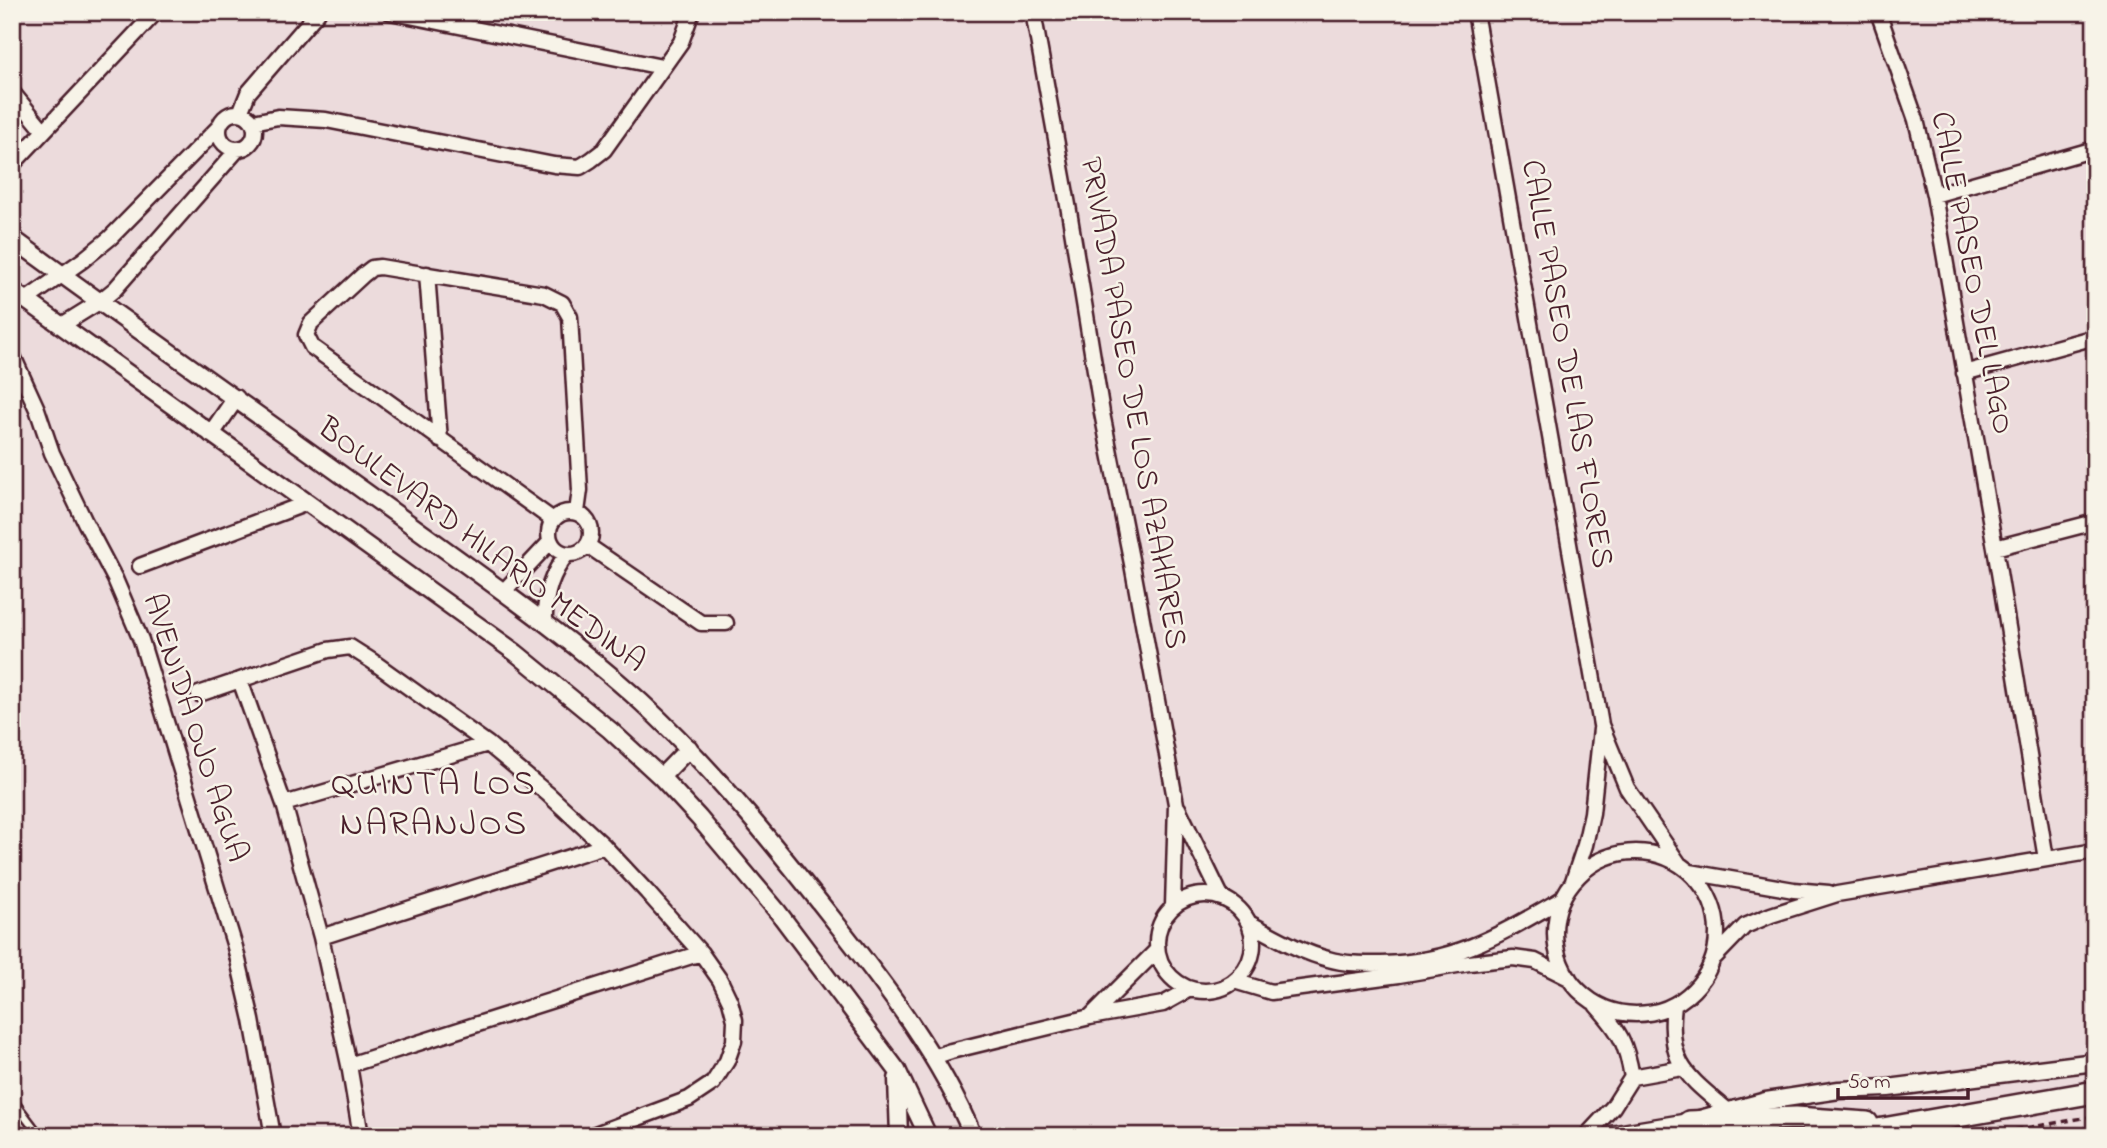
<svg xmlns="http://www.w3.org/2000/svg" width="2107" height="1148" font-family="'Indie Flower',sans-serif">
	<rect width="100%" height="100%" fill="#ecdbdc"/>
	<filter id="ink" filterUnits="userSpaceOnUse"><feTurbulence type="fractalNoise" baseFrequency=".0143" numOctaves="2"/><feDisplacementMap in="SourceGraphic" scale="14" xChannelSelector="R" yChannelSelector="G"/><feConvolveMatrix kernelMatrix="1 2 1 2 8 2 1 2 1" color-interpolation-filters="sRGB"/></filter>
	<g filter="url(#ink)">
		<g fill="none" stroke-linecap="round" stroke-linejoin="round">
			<defs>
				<path id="service" d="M12,1099L40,1136"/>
				<path id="minor" d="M390,12L662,67
					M1033,12L1068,205L1102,413L1132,564L1176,804L1173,906
					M1475,12L1601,725L1627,788L1679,864
					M1878,12L1916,120L1934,195L1995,548L2046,859
					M12,92L44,131
					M219 131a18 18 0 1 1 36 0a18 18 0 1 1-36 0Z
					M240,113L248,93L318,12
					M253,122L278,117L326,120L554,165L580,167L591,160L604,150L681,42L692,12
					M12,165L156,12
					M1934,195L2095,149
					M427,274L440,440
					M26,300L83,260L110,238L219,127
					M62,325L99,302L115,289L238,149
					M12,354L37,409L52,453L85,522L115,579L141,640L235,947L252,1020L273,1136
					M1964,373L2095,337
					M549 533a21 21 0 1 1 42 0a21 21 0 1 1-42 0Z
					M553,520L312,347L306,335L311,323L363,275L372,268L380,267L544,294L562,303L570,317L580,490L577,512
					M587,545L701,623H726
					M1995,548L2095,522
					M140,566L307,503
					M503,592L550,542
					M545,622C544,597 551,574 567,554
					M240,680L284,804L321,937L349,1065L361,1136
					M199,694L328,650L350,647L372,661L488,744L548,794L604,846L647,892L701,953L720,980L730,1001L735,1020L734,1041L727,1061L713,1083L689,1099L590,1136
					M284,804L488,744
					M1178,808L1222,898
					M1555 933a81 81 0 1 1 162 0a81 81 0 1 1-162 0Z
					M1690,872L1794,890L1829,893
					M1573,881L1585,845L1592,813L1601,729
					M1157 943a48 48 0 1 1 96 0a48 48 0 1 1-96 0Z
					M1249,923C1274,936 1300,952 1328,959C1345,964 1363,964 1382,964C1457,962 1499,935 1562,899
					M321,937L604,846
					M1715,957L1745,926L1771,915L1837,894L2095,851
					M1234,981L1271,992L1399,975L1469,963L1513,958L1535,961L1569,978
					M1674,1005C1667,1064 1686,1075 1727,1110
					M1090,1017L1157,950
					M933,1057L951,1051L1090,1017L1163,1004L1190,989
					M349,1065L701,953
					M1632,1077L1682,1068
					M1586,1136L1613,1107L1632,1077C1626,1042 1620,1032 1596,1005"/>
				<path id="tertiary" d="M12,238C141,333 273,425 403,519C484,578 567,635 641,702C712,767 772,842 832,918C885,985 940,1056 973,1136
					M12,290L516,653L610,730L661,777L699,818L778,912L897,1070L928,1136
					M211,434L236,398
					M661,777L689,748
					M897,1079L899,1136
					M1604,1136L1689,1122L1766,1101L1839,1090L1888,1088L2095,1062"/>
				<path id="primary" d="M1689,1122L1796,1118L1867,1123
					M1843,1136L2095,1092"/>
			</defs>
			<use href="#service" stroke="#4a1f2b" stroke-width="12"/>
			<use href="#minor" stroke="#4a1f2b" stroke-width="19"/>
			<use href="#tertiary" stroke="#4a1f2b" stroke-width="21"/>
			<use href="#primary" stroke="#4a1f2b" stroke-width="26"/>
			<path stroke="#4a1f2b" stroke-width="3.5" stroke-dasharray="7 5" stroke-linecap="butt" d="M1980,1136L2095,1116"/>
			<use href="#service" stroke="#f7f3e8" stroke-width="7"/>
			<use href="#minor" stroke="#f7f3e8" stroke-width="14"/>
			<use href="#tertiary" stroke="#f7f3e8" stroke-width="16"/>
			<use href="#primary" stroke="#f7f3e8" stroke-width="21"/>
		</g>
	</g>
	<g text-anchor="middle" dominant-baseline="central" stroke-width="5" stroke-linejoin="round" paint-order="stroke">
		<g font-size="32" fill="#4a1f2b" stroke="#f7f3e8">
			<text transform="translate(1971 273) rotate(79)">CALLE PASEO DEL LAGO</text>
			<text transform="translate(1566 364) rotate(80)">CALLE PASEO DE LAS FLORES</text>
			<text transform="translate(1132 403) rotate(80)">PRIVADA PASEO DE LOS AZAHARES</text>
			<text transform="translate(481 546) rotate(37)">BOULEVARD HILARIO MEDINA</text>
			<text transform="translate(194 728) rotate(72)">AVENIDA OJO AGUA</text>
		</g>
		<g font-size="35" letter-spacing="2" fill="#4a1f2b" stroke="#f7f3e8">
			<text x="434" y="785">QUINTA LOS<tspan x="434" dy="40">NARANJOS</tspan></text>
		</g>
	</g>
	<rect width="2107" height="1148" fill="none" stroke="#f7f3e8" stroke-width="42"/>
	<rect x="21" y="21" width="2065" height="1106" fill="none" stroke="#4a1f2b" stroke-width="2.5" filter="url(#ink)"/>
	<path d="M1838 1088v10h130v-10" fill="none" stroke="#4a1f2b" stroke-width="3.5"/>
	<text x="1848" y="1088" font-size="21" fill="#4a1f2b" stroke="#f7f3e8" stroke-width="5" paint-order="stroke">50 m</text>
</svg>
